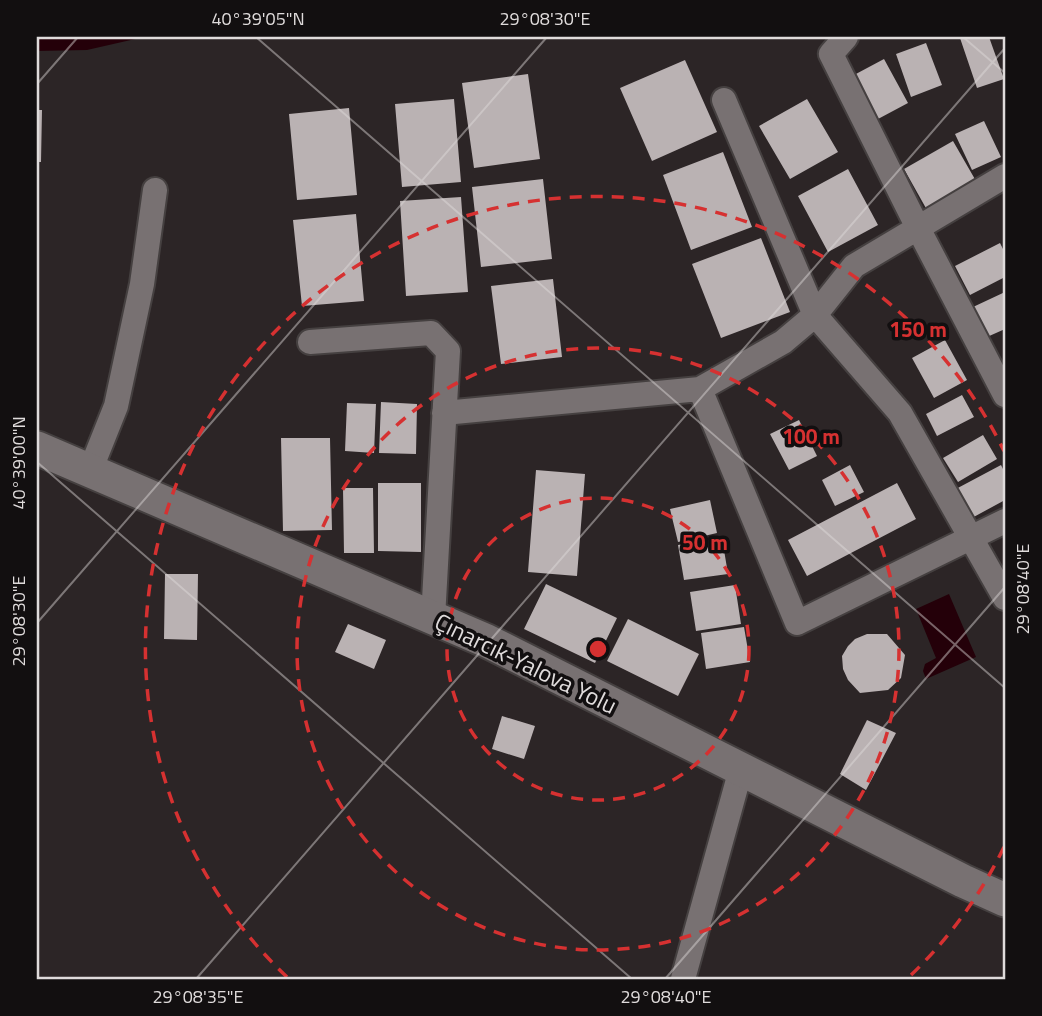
<svg xmlns="http://www.w3.org/2000/svg" width="1042" height="1016" font-family="'Titillium Web',sans-serif">
	<rect width="100%" height="100%" fill="#2c2526"/>
	<path fill="#240009" d="M37,37H144L87,50L37,51Z
		M949,594L976,657L926,679L923,671L925,664L936,658L916,609Z"/>
	<path fill="#bab2b3" d="M989,37L1004,79L977,88L960,38Z
		M926,43L942,85L911,97L896,54Z
		M884,59L908,103L878,119L854,75Z
		M685,60L717,132L652,161L620,88Z
		M528,74L540,159L474,168L462,83Z
		M454,99L461,182L402,187L395,104Z
		M807,99L838,152L790,179L759,126Z
		M349,108L357,195L297,200L289,114Z
		M37,110H42L41,162H37Z
		M984,121L1001,157L972,170L955,134Z
		M953,141L976,181L927,210L904,169Z
		M723,152L752,227L691,250L663,175Z
		M848,169L878,225L828,252L798,196Z
		M543,179L552,259L481,267L472,187Z
		M461,197L468,292L406,296L400,201Z
		M356,214L364,301L302,306L293,220Z
		M761,238L790,312L721,338L692,264Z
		M1000,243L1005,253V277L970,295L955,266Z
		M553,279L562,357L501,364L491,286Z
		M1005,292V329L987,337L973,307Z
		M945,340L967,380L934,398L912,358Z
		M962,395L974,417L937,436L926,414Z
		M381,402L417,404L416,454L379,453Z
		M347,403L376,404L374,453L345,451Z
		M799,420L817,456L789,470L770,434Z
		M983,435L997,459L958,482L943,458Z
		M281,438H330L332,530L283,531Z
		M850,465L864,492L835,506L822,480Z
		M1001,465L1005,473V500L970,519L954,490Z
		M536,470L585,474L577,576L528,572Z
		M378,483H421V552L378,551Z
		M897,483L916,519L807,576L788,540Z
		M343,488H373L374,553H344Z
		M710,500L717,533L678,542L670,509Z
		M722,538L728,574L684,580L678,545Z
		M165,574H198L197,640L164,639Z
		M546,584L617,618L595,663L524,629Z
		M735,585L741,624L696,631L690,592Z
		M628,619L699,654L678,696L607,661Z
		M348,624L386,640L374,669L335,652Z
		M744,627L750,662L706,669L701,633Z
		M867,634H887L905,655L901,678L888,690L860,693L848,680L843,669L842,656L848,646L855,639Z
		M502,716L535,726L524,759L492,749Z
		M867,720L896,733L866,790L840,774Z"/>
	<g fill="none" stroke-linecap="round" stroke-linejoin="round">
		<defs>
			<path id="street" d="M846,37L831,54L918,228L1005,395
				M724,100L815,315L900,413L1005,598
				M310,342L431,333L448,351L433,618
				M700,389L797,623L1005,521
				M444,413L700,389L783,342L815,315L854,266L1005,176
				M90,471L116,406L142,284L155,190
				M683,979L741,769"/>
			<path id="secondary" d="M37,448L487,641L963,881L1005,900"/>
		</defs>
		<use href="#street" stroke="#454040" stroke-width="28"/>
		<use href="#secondary" stroke="#454040" stroke-width="37"/>
		<use href="#street" stroke="#787172" stroke-width="24"/>
		<use href="#secondary" stroke="#787172" stroke-width="33"/>
	</g>
	<path fill="none" stroke="#dfdbdb" stroke-width="2" stroke-opacity="0.45" d="M256,37L1005,688M963,37L1005,73M37,84L78,37M37,462L632,979M37,623L547,37M196,979L1005,48M665,979L1005,587"/>
	<g fill="none" stroke="#d63131" stroke-width="3.5" stroke-dasharray="12 9">
		<circle cx="598" cy="649" r="151"/>
		<circle cx="598" cy="649" r="301"/>
		<path d="M1004 847A452 452 0 0 1 909 977M287 977A452 452 0 1 1 1004 451"/>
	</g>
	<g text-anchor="middle" dominant-baseline="central" stroke-width="7" stroke-linejoin="round" paint-order="stroke">
		<g font-size="24" fill="#dfdbdb" stroke="#120f10">
			<text transform="translate(526 663) rotate(26)">Çınarcık-Yalova Yolu</text>
		</g>
	</g>
	<circle cx="598" cy="649" r="10" fill="#d63131" stroke="#120f10" stroke-width="3.5"/>
	<g font-size="21" text-anchor="middle" font-weight="bold" fill="#d63131" stroke="#120f10" stroke-width="7" stroke-linejoin="round" paint-order="stroke">
		<text x="918" y="337">150 m</text>
		<text x="811" y="444">100 m</text>
		<text x="705" y="550">50 m</text>
	</g>
	<rect width="1042" height="1016" fill="none" stroke="#120f10" stroke-width="77"/>
	<rect x="38" y="38" width="966" height="940" fill="none" stroke="#dfdbdb" stroke-width="2.5"/>
	<g font-size="18" text-anchor="middle" fill="#dfdbdb">
		<text x="258" y="25">40°39'05"N</text>
		<text x="545" y="25">29°08'30"E</text>
		<text transform="translate(19 463) rotate(-90)" y="6">40°39'00"N</text>
		<text transform="translate(1023 589) rotate(-90)" y="6">29°08'40"E</text>
		<text transform="translate(19 621) rotate(-90)" y="6">29°08'30"E</text>
		<text x="198" y="1003">29°08'35"E</text>
		<text x="666" y="1003">29°08'40"E</text>
	</g>
</svg>
